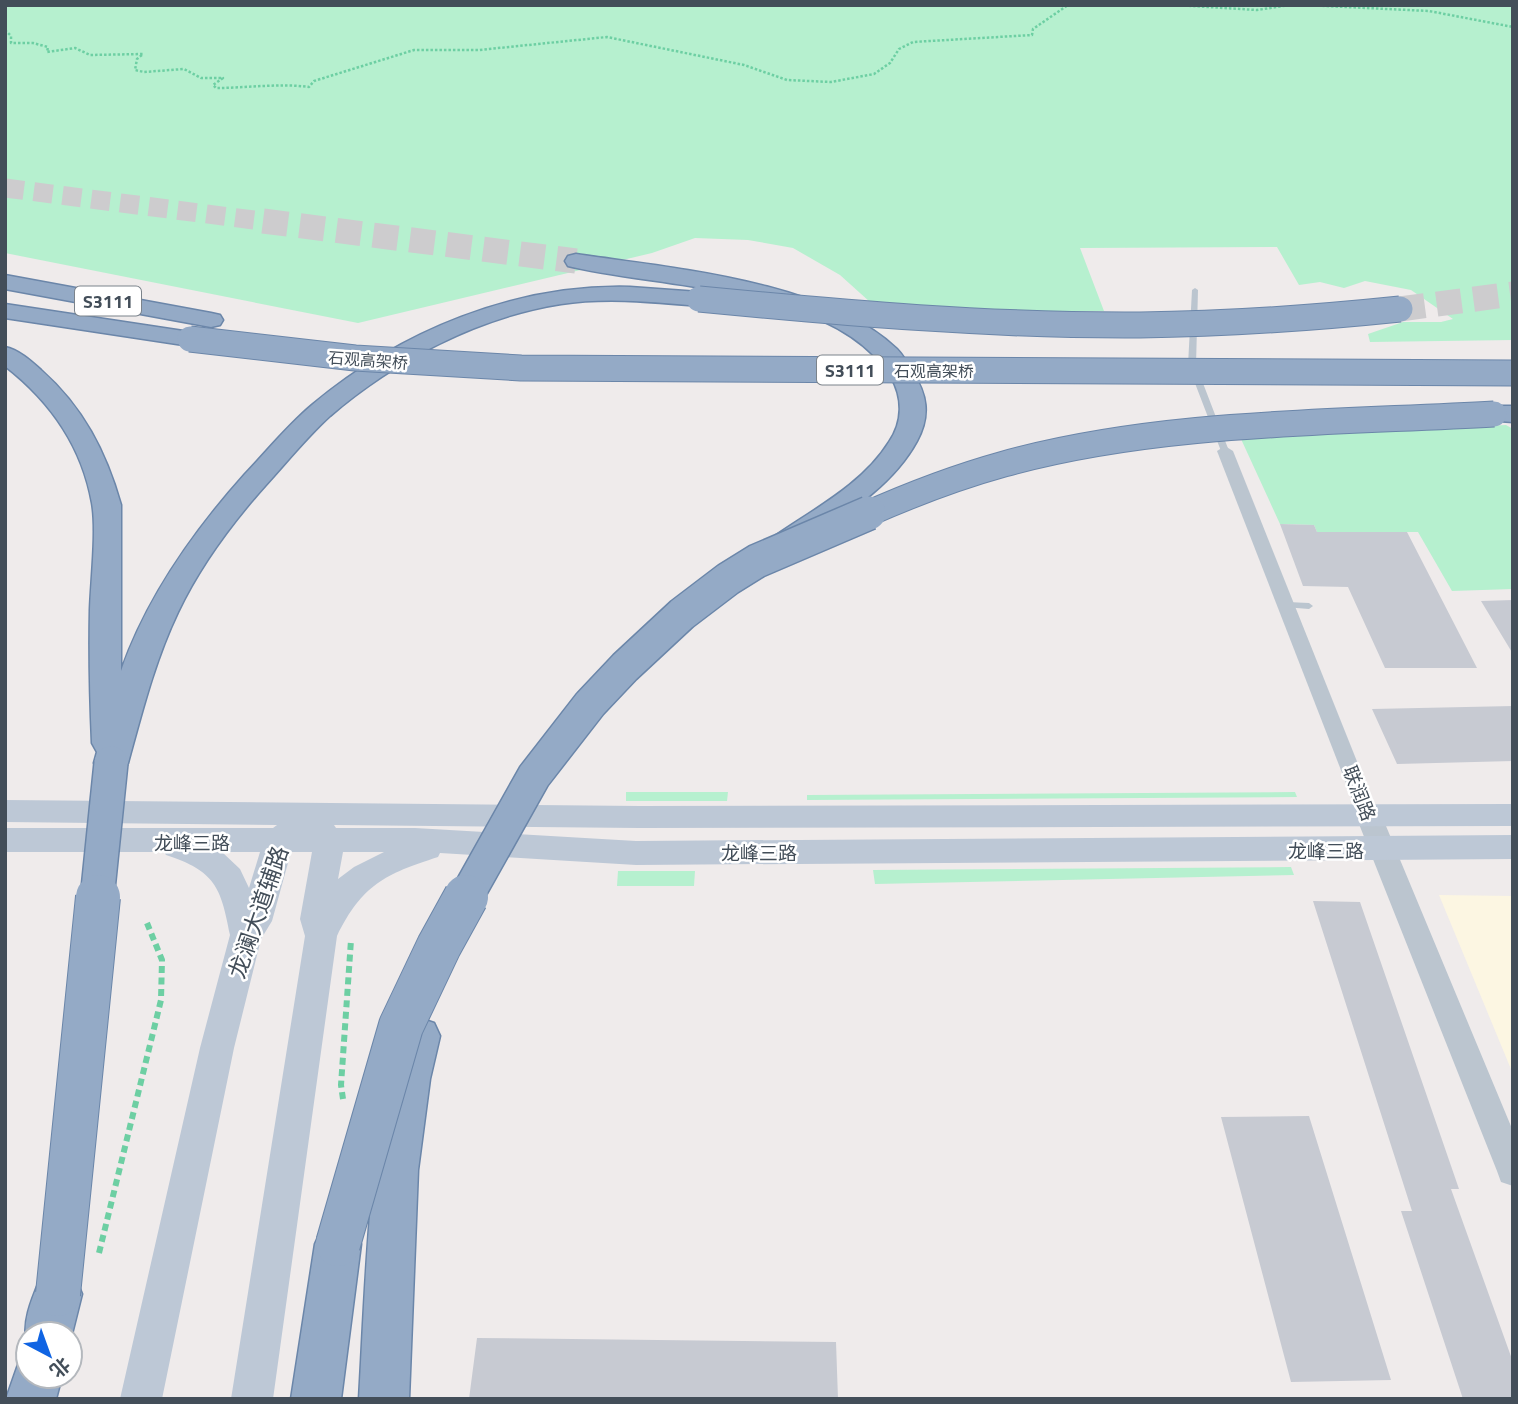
<svg xmlns="http://www.w3.org/2000/svg" width="1518" height="1404" font-family="'Titillium Web','Noto Sans SC',sans-serif">
	<rect width="100%" height="100%" fill="#efebeb"/>
	<path fill="#fcf6e2" d="M1439,895L1513,896V1074Z"/>
	<path fill="#b6f0cf" d="M5,5H1513V340L1370,342L1368,334L1403,322H1441L1453,319L1411,290L1365,281L1344,288L1320,282L1299,285L1277,247L1080,248L1104,311H880L840,275L793,248L748,240L695,238L652,253L358,323L5,253Z
		M1506,425L1513,429V589L1452,591L1418,532H1317L1314,525L1280,524L1241,439Z
		M626,792H728L727,801H626Z
		M1295,792L1297,797L807,800V795Z
		M1291,867L1294,875L875,884L873,870Z
		M618,871H695L694,886H617Z"/>
	<path fill="#c7cad2" d="M1280,524L1314,525L1317,532H1407L1477,668H1385L1348,587L1303,586Z
		M1513,600V654L1481,601Z
		M1513,706V761L1397,764L1372,709Z
		M1313,901L1360,902L1459,1189H1451L1513,1362V1399H1463L1401,1211H1412Z
		M1309,1116L1391,1380L1291,1382L1221,1117Z
		M477,1338L836,1342L838,1399H469Z"/>
	<g fill="none" stroke-linecap="round" stroke-linejoin="round">
		<path stroke="#cdccce" stroke-width="19" stroke-dasharray="19 10" stroke-linecap="butt" d="M5,188L277,223"/>
		<path stroke="#cdccce" stroke-width="25" stroke-dasharray="25 12" stroke-linecap="butt" d="M263,221L576,261
			M1400,309L1513,294"/>
		<defs>
			<path id="trunk" d="M576,254C671,268 826,281 897,349C903,355 908,364 912,371C927,394 931,415 917,441C891,489 839,518 795,548L785,551L775,548L770,542L775,536C814,509 863,484 889,442C903,422 903,398 891,377C833,285 662,289 568,266L565,261L568,256Z
				M5,275L211,313L220,315L223,320L220,325L211,327L5,289Z
				M630,287L699,292L707,294L711,299L707,304L699,306C653,302 607,297 561,304C478,317 394,361 330,416C307,437 286,463 265,486C231,524 200,566 178,612C155,660 142,712 128,763L123,772L111,776L99,772L94,763L97,752L92,743C90,698 89,654 90,609C91,580 97,530 92,503C82,446 50,401 5,366V347C19,350 31,361 41,370C83,407 106,452 121,505V671C147,597 193,532 245,474C267,451 288,425 312,405C400,331 515,284 630,287Z
				M5,304L190,332L199,334L202,339L199,344L190,346L5,318Z
				M1494,406H1513V422L1485,420L1481,414L1485,408Z
				M419,1018L434,1023L440,1036L430,1079L418,1170L409,1399H359C366,1277 368,1155 398,1036L404,1023Z
				M338,1222L354,1228L361,1244L341,1399H291L315,1244L322,1228Z
				M58,1271L75,1277L82,1294L72,1334L70,1339V1334H28V1344C20,1325 33,1296 41,1277Z
				M28,1355V1376H62L56,1399H6L20,1359Z"/>
		</defs>
		<use href="#trunk" stroke="#6b86a9" stroke-width="3"/>
		<path stroke="#6dcfa3" stroke-width="2.5" stroke-dasharray="2.5 2" stroke-linecap="butt" d="M1175,5L1257,10L1290,5
			M1304,5L1429,11L1513,27
			M5,30L11,36V43H33L48,47L47,52L75,48L90,55L143,54L137,59L135,70L144,72L184,69L201,78H223L213,85L216,88C246,88 280,83 309,87L314,81L414,50H479L607,37L744,65L787,80L831,82L874,74L890,63L899,49L913,42L1032,35L1033,29L1068,5"/>
		<path stroke="#6dcfa3" stroke-width="6" stroke-dasharray="7 4.5" stroke-linecap="butt" d="M343,1099L341,1085L351,940
			M99,1253L161,1000L162,960L147,923
			M73,1370L78,1347"/>
		<path fill="#bbc5cf" fill-rule="evenodd" d="M1195,288L1198,290L1196,365L1229,451L1225,453L1221,451L1188,365L1192,290Z
			M1287,602L1309,603L1313,606L1309,609L1284,607L1283,605L1284,603Z"/>
		<path fill="#bbc5cf" fill-rule="evenodd" d="M1225,446L1233,451L1378,814L1375,820L1368,822L1361,820L1358,814L1217,451Z"/>
		<path fill="#bbc5cf" fill-rule="evenodd" d="M1368,804L1377,807L1381,814L1513,1131V1186L1501,1182L1497,1171L1355,814L1359,807Z"/>
		<path fill="#bdc8d6" fill-rule="evenodd" d="M5,800L640,806L1513,804V826L640,828L334,825L336,828H415L636,841L1513,835V859L636,865L440,853L438,857C385,874 362,885 337,936L273,1399H231L305,936L300,919L312,852H291L272,921L261,939L234,1048L162,1399H120L200,1048L230,935C221,887 215,871 166,855L164,852H5V828H273L277,825L5,822ZM222,852H260L249,888L240,869ZM343,852H384L354,867L338,879Z"/>
		<use href="#trunk" fill="#94aac6" fill-rule="evenodd"/>
		<defs>
			<path id="trunk-bridge-far2" d="M699,299C845,313 993,326 1140,325C1227,324 1313,318 1400,309
				M190,339L355,358L521,368L1513,373
				M865,515C910,495 957,477 1004,464C1158,421 1335,423 1494,414"/>
			<path id="trunk-bridge-far1" d="M97,899L111,763
				M465,899L534,776L590,704L625,667L682,614L728,579L757,561L869,513"/>
			<path id="trunk-bridge" d="M338,1244L401,1026L439,946L466,897
				M58,1294L98,897"/>
		</defs>
		<use href="#trunk-bridge-far2" stroke="#6b86a9" stroke-width="27" stroke-linecap="butt"/>
		<use href="#trunk-bridge-far1" stroke="#6b86a9" stroke-width="36" stroke-linecap="butt"/>
		<use href="#trunk-bridge" stroke="#6b86a9" stroke-width="46" stroke-linecap="butt"/>
		<use href="#trunk-bridge-far2" stroke="#94aac6" stroke-width="25"/>
		<use href="#trunk-bridge-far1" stroke="#94aac6" stroke-width="33"/>
		<use href="#trunk-bridge" stroke="#94aac6" stroke-width="44"/>
	</g>
	<g text-anchor="middle" dominant-baseline="central" stroke-width="5" stroke-linejoin="round" paint-order="stroke">
		<g font-size="16" fill="#434e59" stroke="#fff">
			<text transform="translate(368 360) rotate(4)">石观高架桥</text>
			<text x="934" y="371">石观高架桥</text>
		</g>
		<g fill="#fff" stroke="#7b838b" stroke-width="2">
			<rect x="75" y="286.5" width="66" height="29" rx="5"/>
			<rect x="817" y="355.5" width="66" height="29" rx="5"/>
		</g>
		<g font-size="18" font-weight="bold" fill="#434e59">
			<text x="108" y="301">S3111</text>
			<text x="850" y="370">S3111</text>
		</g>
		<g font-size="19" fill="#434e59" stroke="#fff">
			<text transform="translate(1360 793) rotate(69)">联润路</text>
			<text x="192" y="842">龙峰三路</text>
			<text x="1326" y="850">龙峰三路</text>
			<text x="759" y="852">龙峰三路</text>
		</g>
		<g font-size="23" fill="#434e59" stroke="#fff">
			<text transform="translate(258 912) rotate(-71)">龙澜大道辅路</text>
		</g>
	</g>
	<rect width="1518" height="1404" fill="none" stroke="#434e59" stroke-width="14"/>
	<g transform="translate(49 1355) rotate(139)"><circle r="33" fill="#ffffff" stroke="#b4b8bd" stroke-width="2"/>
	<path d="M0-5L12 26L0 18L-12 26Z" fill="#1064e3"/>
	<text y="-10" font-size="19" font-weight="bold" text-anchor="middle" fill="#434e59">北</text>
	</g>
</svg>
